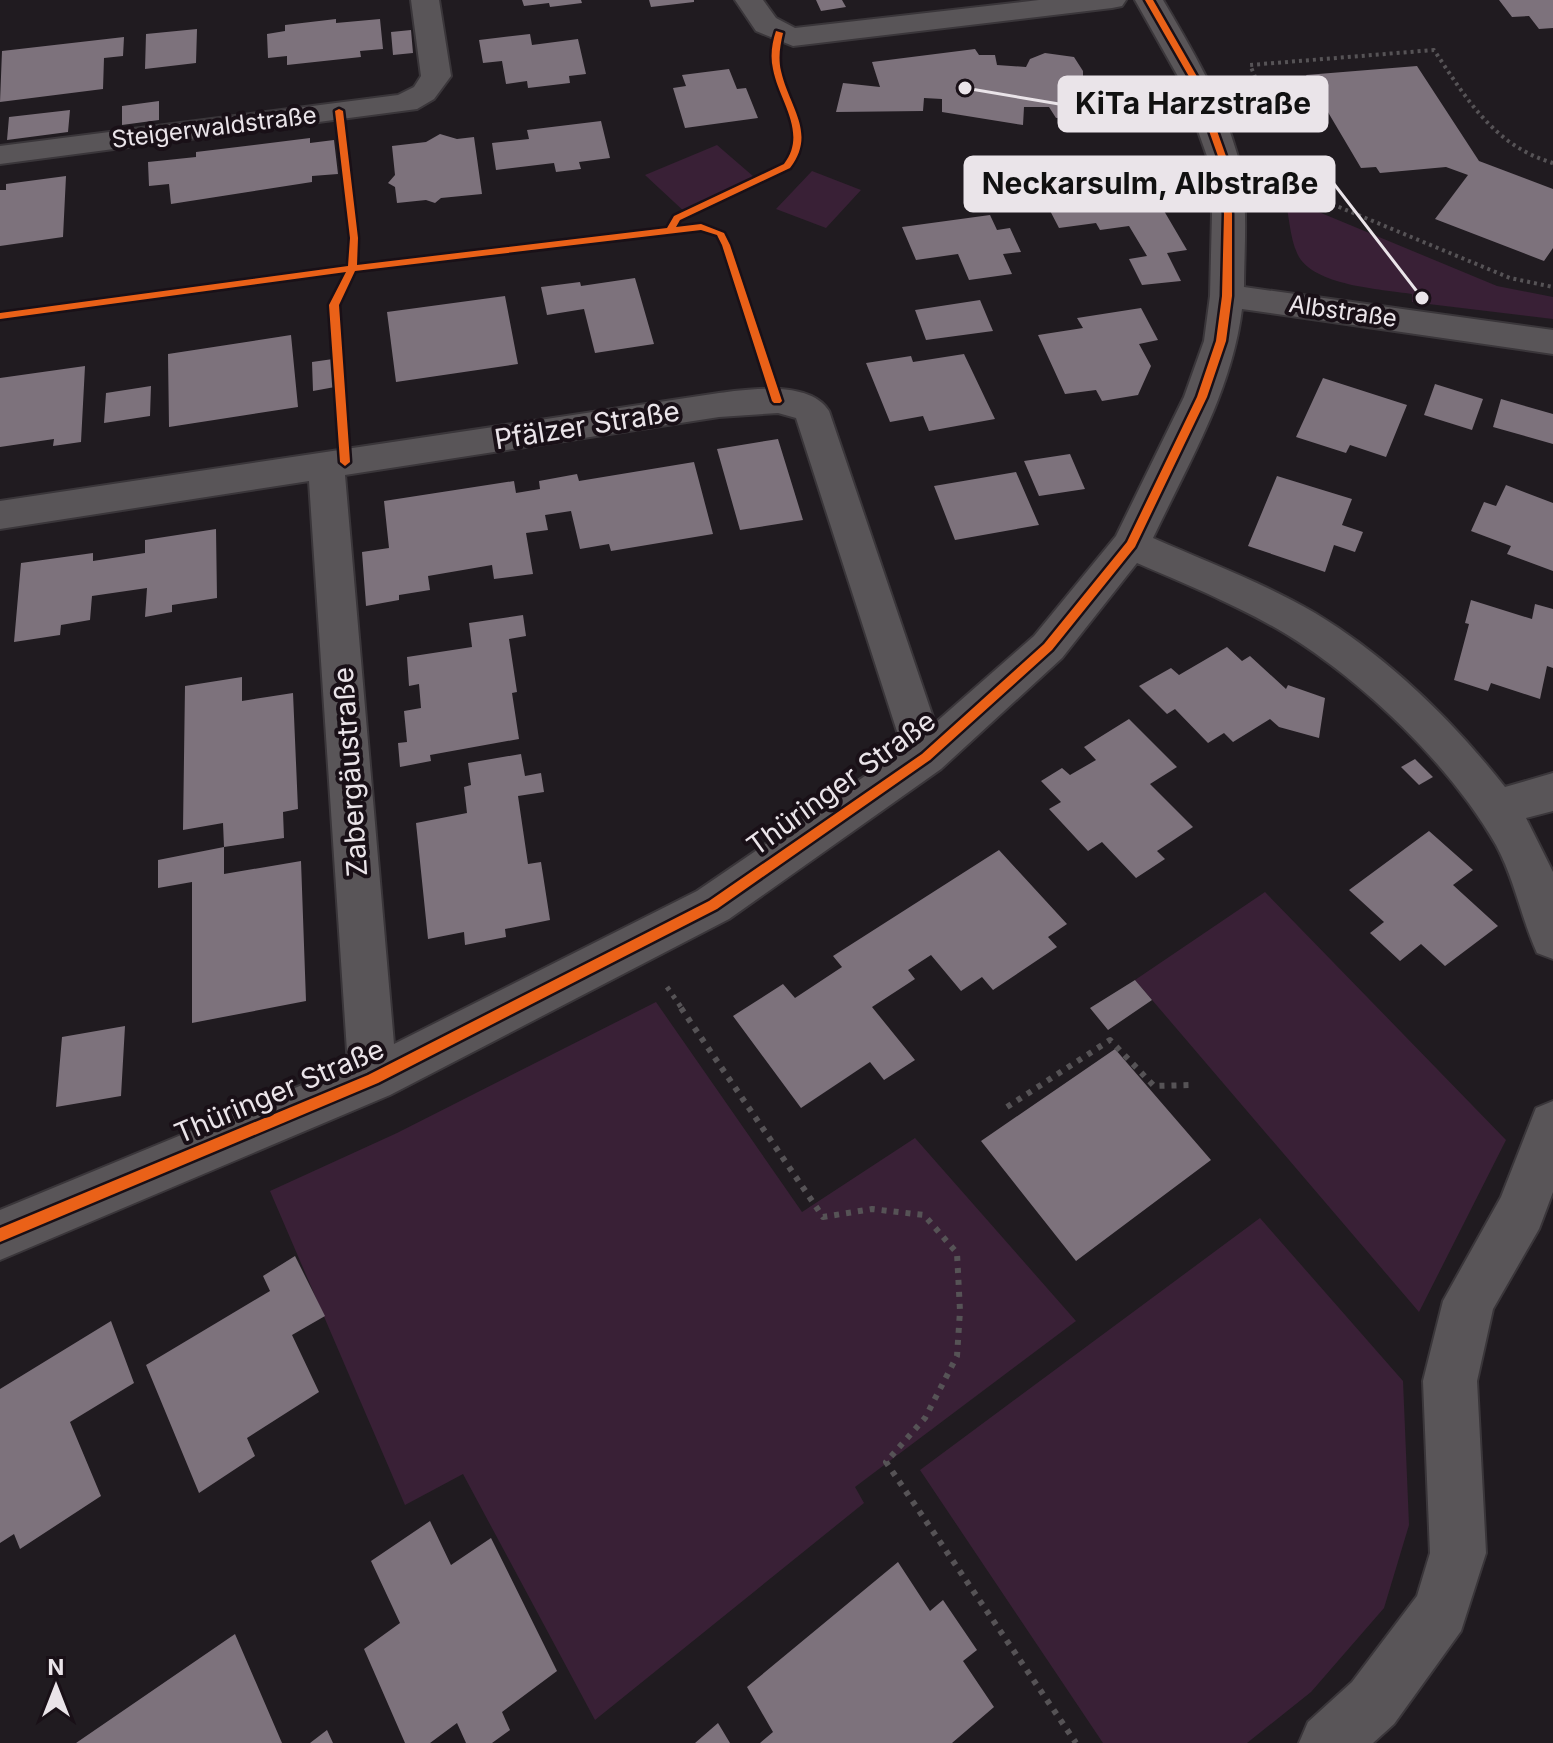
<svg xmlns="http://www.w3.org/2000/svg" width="1553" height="1743" font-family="Inter,sans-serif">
	<rect width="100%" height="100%" fill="#201b20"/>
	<path fill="#392036" d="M717,145L761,183L688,215L645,175Z
		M812,171L861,190L826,228L776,209Z
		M1285,198L1497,286L1553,297V319L1412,302V294C1381,289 1311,286 1297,253C1290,238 1289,215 1285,198Z
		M1265,892L1506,1140L1419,1312L1135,980Z
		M656,1002L802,1212L915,1138L1076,1321L855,1487L864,1503L595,1720L463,1474L405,1505L270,1191L397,1133Z
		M1260,1218L1403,1381L1409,1525L1384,1608L1311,1692L1247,1743H1103L920,1470Z"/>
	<path fill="#7d727c" d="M522,0H581L582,3L550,7L549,3L524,6Z
		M649,0H694V2L651,7Z
		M816,0H842L846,7L821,11Z
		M1499,0H1553V28L1539,29L1529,16L1512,17Z
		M336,19V23L380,19L383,49L360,51L361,57L287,65V56L268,58L267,34L285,31V25Z
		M197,29L196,63L145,69L146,34Z
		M411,30L413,53L393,55L391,32Z
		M530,34L532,45L578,39L586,74L569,76L570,83L528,88L527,81L506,84L502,61L483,63L479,40Z
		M124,37L123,56L104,58L103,89L0,102L2,51Z
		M975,49L979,55H995L997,65L1026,67L1030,59L1045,53L1074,57L1083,71V77L1077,81L1092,89L1117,84L1137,110L1056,118L1049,107H1024L1023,125L942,112V99L924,98L923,111L836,112L843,83L880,87L872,62Z
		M1417,66L1479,161L1553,189V248L1544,261L1435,219L1468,175L1446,167L1380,173L1376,167L1361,168L1306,75Z
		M729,69L737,89L746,88L758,118L685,128L673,88L686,86L682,75Z
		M159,101V120L122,125V106Z
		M70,110L68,132L7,140L9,117Z
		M601,121L610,158L579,162L581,169L556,172L554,163L496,170L492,143L529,139L527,130Z
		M440,134L457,139L474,137L482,194L441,198L435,203L426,200L397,203L395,187L388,183L395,175L392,146L426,142Z
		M310,138V143L334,140L338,174L312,176V182L171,204L169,184L149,186L148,162L196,157V152Z
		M1155,174L1171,202L1160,204L1187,250L1167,253L1181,281L1142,285L1129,259L1147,256L1129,226L1100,230L1096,223L1059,228L1045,201L1096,194L1090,183Z
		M66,176L63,237L0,246V190H6V184Z
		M990,215L997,230L1010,228L1021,252L1003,254L1012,274L969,280L958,254L916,260L902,227Z
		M635,278L654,344L595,353L584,309L547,315L541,287L580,282L581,286Z
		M505,296L518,364L396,382L387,312Z
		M980,300L993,331L926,340L915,310Z
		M1141,308L1158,340L1139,344L1151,366L1138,395L1102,401L1096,390L1065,394L1038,335L1083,328L1077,318Z
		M291,335L298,407L169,427L168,354Z
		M964,354L995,419L929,431L923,416L890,422L866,363L911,356L913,362Z
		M333,359L335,387L313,391L312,362Z
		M85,366L81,442L53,446L54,439L0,447V378Z
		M1323,378L1407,405L1386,457L1350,445L1346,453L1296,437Z
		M1435,384L1483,399L1472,430L1424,415Z
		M151,386L150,416L104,423L106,393Z
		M1501,399L1553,414V444L1493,427Z
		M778,439L803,520L740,530L717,449Z
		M1070,454L1085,489L1039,496L1024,461Z
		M694,462L713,534L611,551L609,544L580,549L571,511L545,515L548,530L526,533L533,574L494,579L492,565L428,576L430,590L399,595V600L366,606L362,552L389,548L384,501L514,481L516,493L540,489L539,481L577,474L579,481Z
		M1016,472L1039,525L955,540L934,486Z
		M1277,476L1352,499L1342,525L1363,532L1355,552L1334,545L1325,572L1248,546Z
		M1506,485L1553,503V571L1507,554L1511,546L1471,531L1484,502L1496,506Z
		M216,529L217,598L172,605V612L145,617L147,588L92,596L90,620L61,625L60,635L14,642L21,563L93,553V561L145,553V540Z
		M1471,600L1532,619L1535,604L1553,609V668L1547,666L1540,699L1491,683L1488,691L1454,680L1469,624L1465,623Z
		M523,615L526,636L509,639L517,692L512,693L519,739L430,755L431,761L400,767L398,743L407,742L404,711L421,708L419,684L409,686L407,657L472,647L469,623Z
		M1227,647L1242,661L1250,656L1286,689L1288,685L1325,698L1319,738L1279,727L1270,719L1233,742L1224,733L1208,743L1175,709L1167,714L1139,686L1171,668L1179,675Z
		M242,677V701L293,693L298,809L283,812L284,838L224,847L223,823L183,830L185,686Z
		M1129,719L1177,767L1150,784L1193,827L1157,851L1165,859L1136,878L1102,842L1088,851L1049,809L1061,802L1041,781L1062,768L1070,775L1096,760L1084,747Z
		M521,754L525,776L541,773L544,792L518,796L528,864L541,862L550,920L505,929L506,937L465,945L464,932L428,939L416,823L467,813L464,787L471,785L468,763Z
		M1415,759L1433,777L1419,785L1401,767Z
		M1429,831L1473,870L1453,885L1498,926L1445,966L1421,944L1400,961L1370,933L1384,922L1349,890Z
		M224,847V874L301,861L306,1001L192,1023V882L158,888V860Z
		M999,850L1067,924L1048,937L1057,947L993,990L982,977L961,991L931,955L908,970L915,979L872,1007L915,1060L884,1080L870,1062L801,1108L733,1016L783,984L795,998L842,967L833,956Z
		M1135,980L1152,1000L1108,1030L1090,1008Z
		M125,1026L121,1096L56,1107L62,1037Z
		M1115,1049L1211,1160L1076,1261L981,1141Z
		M295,1256L325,1316L292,1335L319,1392L247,1438L255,1456L199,1493L146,1365L270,1291L263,1276Z
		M111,1321L134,1383L70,1422L101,1496L20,1549L14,1534L0,1543V1389Z
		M430,1521L451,1565L491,1538L557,1671L502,1712L510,1730L492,1743H466L457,1723L430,1743H405L364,1649L400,1623L371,1561Z
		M898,1562L930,1611L943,1600L977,1650L963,1661L994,1707L952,1743H760L773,1732L747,1687Z
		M235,1634L282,1743H76Z
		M718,1723L730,1743H695Z
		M327,1730L333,1743H310Z"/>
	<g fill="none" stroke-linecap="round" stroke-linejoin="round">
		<defs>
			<path id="minor" d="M411,0H439L451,76L434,99L417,109L0,164V146L398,95L414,87L421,76Z
				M735,0H763L776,18L795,28L1039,0H1126L1122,6L1112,8L793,46L756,31Z
				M1135,0H1163C1193,51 1222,100 1238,157C1249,198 1244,246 1244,287L1553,330V354L1242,309C1232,391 1188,464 1153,538C1207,562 1264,583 1315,613C1388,657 1453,721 1505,787L1553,773V811L1526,818L1553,872V959L1537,953C1521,918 1515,880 1496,845C1451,766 1364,682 1286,634C1239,606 1188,585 1137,563L1062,658L941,769L729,919L390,1095L0,1260V1210L348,1066L309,481L0,529V501L719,393C750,389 810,380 829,411L935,723L1034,636L1116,536L1184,397L1204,341L1210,296L1212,214L1208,159L1180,80ZM778,413L796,418L903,750L697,891L394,1044L345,475L719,417Z
				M1553,1101V1192L1539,1229L1493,1309L1477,1381L1486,1553L1461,1631L1394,1724L1373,1743H1299L1308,1722L1352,1682L1417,1596L1430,1553L1423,1381L1443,1301L1501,1197L1536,1108Z"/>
		</defs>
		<use href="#minor" stroke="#3a363a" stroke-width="4"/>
		<path stroke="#565356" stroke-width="4" stroke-dasharray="3 4" stroke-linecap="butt" d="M1257,109L1264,98L1250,65L1434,50C1466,98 1494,146 1553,163
			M1274,180L1510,278L1553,287"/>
		<path stroke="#565356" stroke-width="5" stroke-dasharray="4 6" stroke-linecap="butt" d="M667,987L683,1010"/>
		<path stroke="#565356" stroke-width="6" stroke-dasharray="5 7" stroke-linecap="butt" d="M681,1008L823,1217L872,1209L924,1215L957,1253L960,1311L957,1356L925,1418L886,1462L1076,1743
			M1007,1107L1110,1040L1154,1086L1191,1085"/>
		<use href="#minor" fill="#595558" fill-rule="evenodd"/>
		<defs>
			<path id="cycleway" d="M1145,0H1153L1199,80L1227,159L1232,214V296L1226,341L1207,397L1135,547L1052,650L930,760L717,909L378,1083L0,1242V1228L368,1075L709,901L922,754L1044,644L1127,542L1197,397L1216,341L1222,296L1224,214L1219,159L1191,80Z
				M776,31L783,33C780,46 778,58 781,71C789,107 817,133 790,168L680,220L676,227L701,224L724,233L730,245L782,401L780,403H774L772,401L722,245L717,235L701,230L355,271L339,305L350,462L345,466L340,462L329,305L346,272L0,319V313L348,266L350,238L335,111L339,109L343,111L358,238L357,265L667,228L674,216L784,164C808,133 779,101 773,69C770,56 772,43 776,31Z"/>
		</defs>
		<use href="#cycleway" stroke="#191017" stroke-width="5"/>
		<use href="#cycleway" fill="#ea6118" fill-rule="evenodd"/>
	</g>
	<g text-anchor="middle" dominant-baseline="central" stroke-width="8" stroke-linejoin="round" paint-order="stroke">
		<g font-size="24" fill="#eae4e9" stroke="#191017">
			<text transform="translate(214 127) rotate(-7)">Steigerwaldstraße</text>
			<text transform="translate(1343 311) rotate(8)">Albstraße</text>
		</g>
		<g font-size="28" fill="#eae4e9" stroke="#191017">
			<text transform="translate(587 425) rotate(-9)">Pfälzer Straße</text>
			<text transform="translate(350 772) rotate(-94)">Zabergäustraße</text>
			<text transform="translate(841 783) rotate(-36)">Thüringer Straße</text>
			<text transform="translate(279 1091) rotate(-23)">Thüringer Straße</text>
		</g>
	</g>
	<path fill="none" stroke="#eae4e9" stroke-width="3" d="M965 88L1059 104M1422 298L1334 184"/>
	<g fill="#eae4e9" stroke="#191017" stroke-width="3">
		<circle cx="965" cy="88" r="8"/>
		<circle cx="1422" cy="298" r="8"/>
	</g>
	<g fill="#eae4e9" stroke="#eae4e9" stroke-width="3">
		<rect x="1059" y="77" width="268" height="54" rx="8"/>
		<rect x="965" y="157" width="369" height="54" rx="8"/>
	</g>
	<g font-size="30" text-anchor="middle" font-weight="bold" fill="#111">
		<text x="1193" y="114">KiTa Harzstraße</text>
		<text x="1150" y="194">Neckarsulm, Albstraße</text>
	</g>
	<g transform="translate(56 1687)" stroke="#191017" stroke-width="6" paint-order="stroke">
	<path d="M0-6L14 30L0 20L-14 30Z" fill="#eae4e9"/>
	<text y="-12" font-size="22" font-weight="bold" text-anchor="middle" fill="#eae4e9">N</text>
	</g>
</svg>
